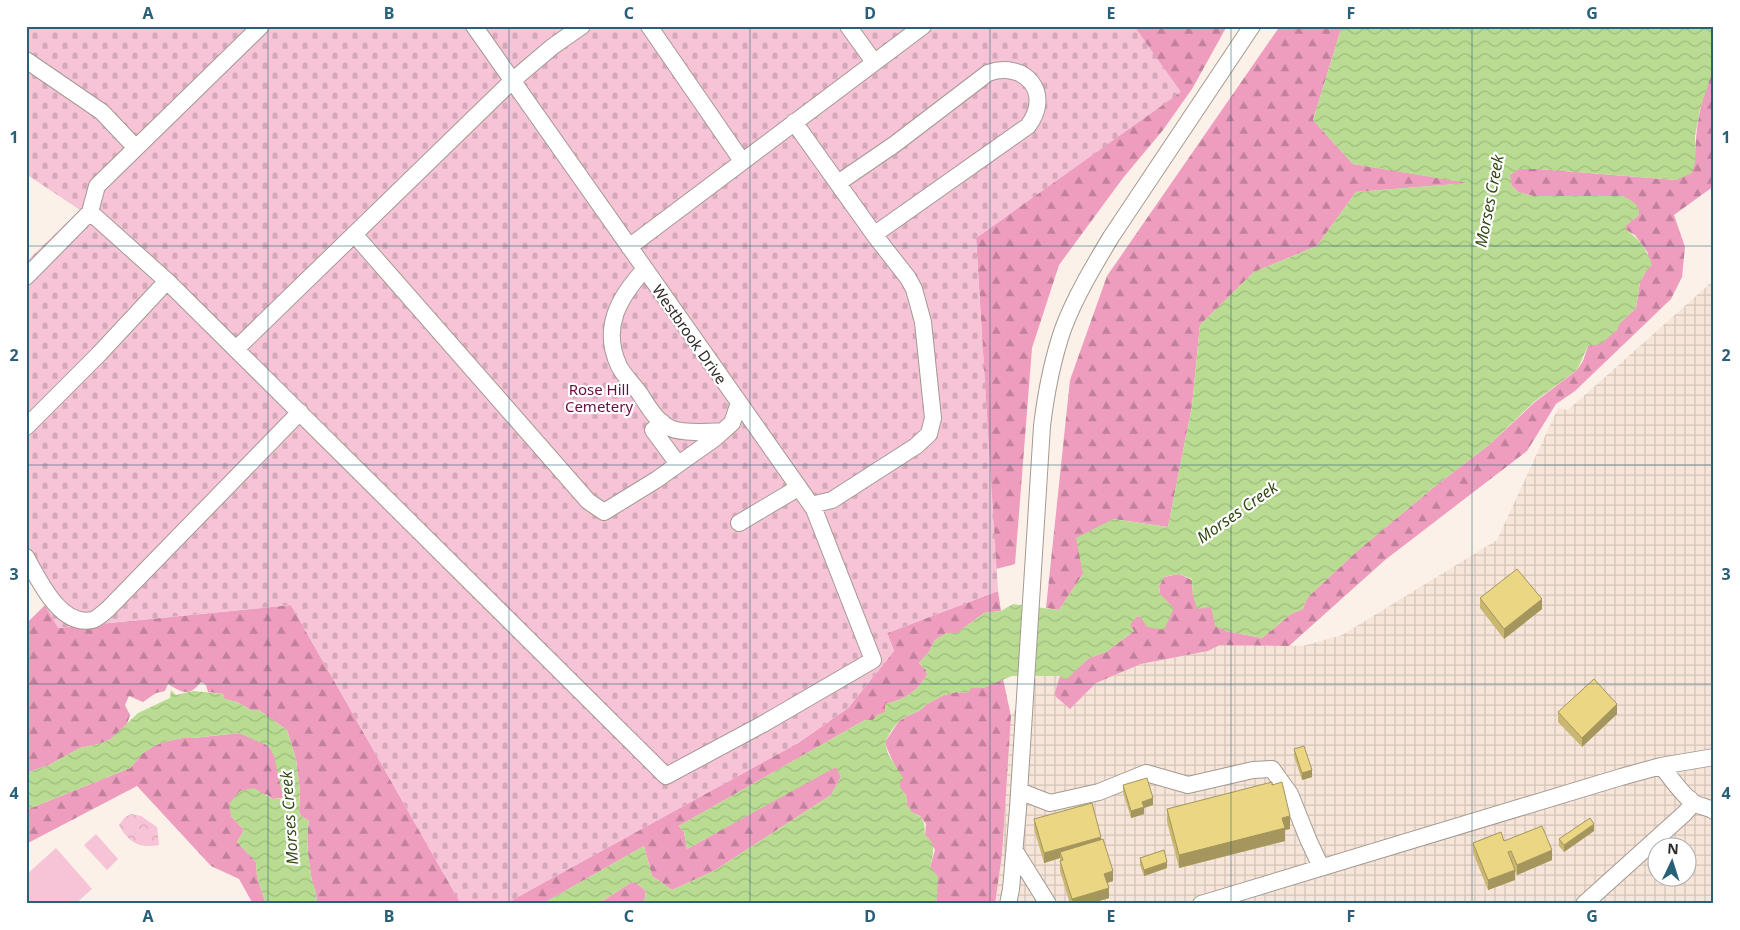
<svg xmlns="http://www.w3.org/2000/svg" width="1740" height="930" font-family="'Noto Sans',sans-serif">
	<defs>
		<pattern id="industrial-grid" width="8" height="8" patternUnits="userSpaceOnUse" patternTransform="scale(1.25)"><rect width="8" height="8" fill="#f6e5d8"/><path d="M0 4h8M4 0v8" fill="none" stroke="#d3c5b9"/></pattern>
		<pattern id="forest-firs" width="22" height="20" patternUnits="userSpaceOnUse" patternTransform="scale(1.25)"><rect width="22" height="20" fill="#ee9dbf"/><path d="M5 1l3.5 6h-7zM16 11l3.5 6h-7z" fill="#c1809b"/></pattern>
		<pattern id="cemetery-stones" width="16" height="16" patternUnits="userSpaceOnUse" patternTransform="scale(1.25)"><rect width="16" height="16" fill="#f7c3d7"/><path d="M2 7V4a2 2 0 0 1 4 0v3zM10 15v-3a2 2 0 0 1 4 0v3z" fill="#d4a8b9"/></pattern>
		<pattern id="park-crowns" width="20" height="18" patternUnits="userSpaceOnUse" patternTransform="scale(1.25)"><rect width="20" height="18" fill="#f7c3d7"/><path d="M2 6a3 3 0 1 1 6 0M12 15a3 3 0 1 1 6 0" fill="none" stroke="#d4a8b9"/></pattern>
		<pattern id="water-waves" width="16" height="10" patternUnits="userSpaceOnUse" patternTransform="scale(1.25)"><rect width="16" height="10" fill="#b9dc92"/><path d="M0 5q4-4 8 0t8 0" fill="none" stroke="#9fbd7e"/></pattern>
	</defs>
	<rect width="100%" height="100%" fill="#fbf1e8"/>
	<path fill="url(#industrial-grid)" fill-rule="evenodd" d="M1714,280V904H995L1002,855L1011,716L1037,676H1060L1054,695L1070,709L1096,683L1141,664L1208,651L1220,645L1303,646L1342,635L1497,540L1558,408L1568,410ZM1658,848H1688V878H1658Z"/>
	<path fill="#f7c3d7" d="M96,834L118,859L107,870L84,845Z
		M56,848L92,889L75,904H26V875Z"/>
	<path fill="url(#forest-firs)" d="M1134,26H1227L1192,89L1163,130L1123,178L1059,265L1032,348L1015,564L996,569L976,238L1180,92Z
		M1280,26H1342L1313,120L1353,164L1470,183L1356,192L1317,246L1254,272L1200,325L1192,406L1168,527L1113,519L1083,574L1059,610L1046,608L1070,380L1107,276Z
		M1714,67V186L1674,215L1685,247L1682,277L1671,299L1575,391L1556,404L1527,451L1385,560L1289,646L1220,645L1208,651L1141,664L1096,683L1070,709L1054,695L1060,676L1081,665L1089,658L1106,652L1134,631L1129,625L1137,616L1141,617L1160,594L1159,586L1164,577L1179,574L1192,580L1193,596L1211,607L1226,631L1262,638L1291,614L1303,609L1307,598L1356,552L1434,487L1490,444L1535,402L1577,370L1583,361L1588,346L1619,324L1636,308L1640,282L1646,271L1648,253L1635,235L1626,230V225L1639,215L1623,196H1533L1518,192L1512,186L1509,175L1519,169H1539L1676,180L1695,163C1695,130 1700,98 1714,67Z
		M998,591L1001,611L984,613L957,633H947L935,640L929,652L919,663L926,670L927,675C916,692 905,700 885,704V712L873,720H865L679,826L684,832L687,849L836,766L841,777L831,795L714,871L672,890L652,876L644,846L542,904H505L798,743L848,708L894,651L887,633Z
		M45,605L59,628L291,605L461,904H316C318,896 314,888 312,881C309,862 305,840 309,821L301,816L299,811L300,792L296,759L287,730L259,710H251L237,702L224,699L223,694L208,692L206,685L201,682C189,697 183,693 168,684L165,691L156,693L143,702L129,696L125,705L130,715L127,724L111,739L99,744L80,748L49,765L26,773V624Z
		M1003,679L1011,716L1002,855L995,904H933L937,900L930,867L935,850L925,835L926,824L920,816L911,812L907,806L906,795L900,788C901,772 889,757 885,742L899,721L907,716L919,711L927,704L944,695L956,692L968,693L970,687L983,688Z
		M239,733C248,737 260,739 268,746C277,753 282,787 283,798L272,799L266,794L231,816L244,830L237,842L256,862L257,877L266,904H253L239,879L211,866L137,786L26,844V810L130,768L143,753L154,746L164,742L182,738H193Z
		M635,882L646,891L644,904H598L630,883Z"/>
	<path fill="url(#cemetery-stones)" d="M26,26H1134L1181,92L976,238L998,591L887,633L894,651L848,708L798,743L505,904H461L291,605L58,628L26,573V262L80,210L26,174Z"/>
	<path fill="url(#park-crowns)" d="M131,814L141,816L157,827L159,845C139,849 128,842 119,825L125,817Z"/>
	<path fill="url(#water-waves)" d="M1342,26H1714V67L1700,109L1695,136V163L1692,173L1676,180L1539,169H1519L1510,175L1512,186L1518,192L1533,196H1623C1631,200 1640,204 1639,215L1626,225V230C1639,238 1647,250 1652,265L1646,271L1640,282L1636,308L1619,324L1618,329L1601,344L1588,346L1577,370L1535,401L1490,444L1434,487L1356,552L1307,598L1303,609L1291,614L1262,638L1226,631L1215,626L1211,607L1197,609L1193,596L1192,579L1179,574L1164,577L1159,586L1160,594L1174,608L1164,630L1147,627L1141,618L1137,616L1130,625L1134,631L1106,652L1089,658L1066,680L1060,676H1012L983,688H971L968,693L956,692L944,695L927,704L919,711L907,716L899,721L891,731L885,742L888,754L904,779L900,782V788L906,795L907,806L910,808L911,812C926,818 924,822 925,835C937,844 933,855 930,867L938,876L937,900L933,904H644L646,891L635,882L630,883L598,904H542L644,846L652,876L672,890L714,871L831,795L841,777L836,767L687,849L684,832L679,826L865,720H873L877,715L885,712V704C905,700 916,692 927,675L926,670L919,663L929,652L935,640L947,633H957L984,613L1001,611L1013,604L1059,610L1083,574L1076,538L1113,519L1168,527L1192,406L1200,325L1254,272L1317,246L1356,192L1467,183L1353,164L1313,120Z
		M171,690L176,695L193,691L223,694L225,699L237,702L251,710H259L287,730L296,759L300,792L299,811L301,816L309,821C305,840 309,862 312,880C314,888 318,896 316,904H266L257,877L256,862L237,842L244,830L231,816L229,804L240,791L254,788L272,799L283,798L274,756L269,746L238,733L193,738H182L164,742L154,746L143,753L130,768L26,810V773L49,765L80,748L99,744L111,739L138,713L170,698Z"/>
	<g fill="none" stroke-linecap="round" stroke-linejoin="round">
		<defs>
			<path id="minor" d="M261,26L97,186L90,212L167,281L666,776L763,724L873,660L814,509L474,26
				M649,26L742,161
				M848,26L874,62
				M26,60L102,112L136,148
				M794,122L876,237L908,278L914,289L923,322L933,418L929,434L916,446L832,500L811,505
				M838,183L895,144L988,73C1025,60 1053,93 1028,126L875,234
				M354,234L588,501L604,512L656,480L714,439L732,423L739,403
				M629,247L923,26
				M645,269C619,297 601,328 619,366C624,376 633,384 640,394C648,406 656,421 670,428C684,434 708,432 723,431
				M26,277L90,212
				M236,349L512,81L552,47L582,26
				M662,422L653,430L678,464
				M26,427L99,354L167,281
				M739,523L798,488
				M26,557C39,580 60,627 92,620C97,619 103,613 108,609L300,412
				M1661,766C1670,776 1684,798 1696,804C1702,807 1708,807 1714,811
				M1019,791L1050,803L1099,792L1146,773L1188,785L1253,770L1272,769L1290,794L1308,839L1321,867
				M1015,851L1048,904
				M1008,904L1011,889L1018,809L1042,426C1046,393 1052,361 1063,329C1075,297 1093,267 1111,237L1252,26
				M1201,904L1621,777L1661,766L1714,757
				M1584,904L1685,813L1690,807V799"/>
		</defs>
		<use href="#minor" stroke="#a49a92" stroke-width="18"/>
		<use href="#minor" stroke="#fff" stroke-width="16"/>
	</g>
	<path fill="#cab872" d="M1480,598L1542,609L1504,639L1480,608Z
		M1558,712L1617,714L1582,747L1558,722Z
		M1294,749L1312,777L1302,780L1294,756Z
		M1123,785L1153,805L1144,808V814L1131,818L1123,792Z
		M1167,809L1290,829L1285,830V841L1179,868L1167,822Z
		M1034,819L1101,840L1113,881L1107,883L1109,898L1089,904H1070L1060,871V858L1044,863L1034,829Z
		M1594,831L1564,852L1559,846V839Z
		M1504,841L1552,860L1517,875L1515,871V880L1488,890L1473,853V843Z
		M1140,858L1167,868L1144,876L1140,865Z"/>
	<path fill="#a4965c" d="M1542,599V609L1504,639V629Z
		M1617,704V714L1582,747V738Z
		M1312,770V777L1302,780V773Z
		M1153,798V805L1144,808V814L1131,818V811L1142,802Z
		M1290,816V829L1285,830V841L1179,868V855L1282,818Z
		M1594,824V831L1564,852V845Z
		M1101,837V847L1060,852V858L1044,863V853Z
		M1552,850V860L1517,875V865Z
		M1167,862V868L1144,876V870Z
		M1515,870V880L1488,890V880Z
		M1113,871V881L1104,884V874Z
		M1109,888V898L1089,904H1072V899Z"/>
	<path fill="#ebd684" stroke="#a4965c" d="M1517,569L1542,599L1504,629L1480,598Z
		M1594,679L1617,704L1582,738L1558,712Z
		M1304,746L1312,770L1302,773L1294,749Z
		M1147,778L1153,798L1142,802L1144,807L1131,811L1123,785Z
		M1272,782V785L1282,782L1290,816L1282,818L1285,828L1179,855L1167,809Z
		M1092,803L1101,837L1044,853L1034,819Z
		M1590,818L1594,824L1564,845L1559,839Z
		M1542,826L1552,850L1517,865L1511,851L1508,852L1515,870L1488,880L1473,843L1501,832L1504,841Z
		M1103,839L1113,871L1104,874L1109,888L1072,899L1060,861L1063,860L1060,852Z
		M1164,850L1167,862L1144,870L1140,858Z"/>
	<path fill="none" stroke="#28607a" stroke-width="1" stroke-opacity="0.55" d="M268,26V904M509,26V904M750,26V904M990,26V904M1231,26V904M1472,26V904M26,246H1714M26,465H1714M26,684H1714"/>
	<g text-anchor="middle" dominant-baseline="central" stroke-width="4.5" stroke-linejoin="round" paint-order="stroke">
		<g font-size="15" fill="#2e2a27" stroke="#fff">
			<text transform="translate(690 334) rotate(55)">Westbrook Drive</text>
		</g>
		<g font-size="15" fill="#6b0d42" stroke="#fff">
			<text x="599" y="389">Rose Hill<tspan x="599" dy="17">Cemetery</tspan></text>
		</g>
		<g font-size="16" font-style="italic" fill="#344916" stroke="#fff">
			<text transform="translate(1489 201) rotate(-79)">Morses Creek</text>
			<text transform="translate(1237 512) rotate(-35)">Morses Creek</text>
			<text transform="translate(289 818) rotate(-94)">Morses Creek</text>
		</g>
	</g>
	<rect width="1740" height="930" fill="none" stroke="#ffffff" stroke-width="55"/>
	<g transform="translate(1672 862) rotate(4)"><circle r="24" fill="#ffffff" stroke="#abaaa9"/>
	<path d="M0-4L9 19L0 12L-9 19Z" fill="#28607a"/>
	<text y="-8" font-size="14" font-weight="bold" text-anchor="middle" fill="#2e2a27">N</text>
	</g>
	<rect x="28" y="28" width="1684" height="874" fill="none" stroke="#28607a" stroke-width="2"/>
	<g font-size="16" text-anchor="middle" font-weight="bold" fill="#28607a">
		<text x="148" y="19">A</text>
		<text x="389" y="19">B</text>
		<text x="629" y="19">C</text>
		<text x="870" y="19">D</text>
		<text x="1111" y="19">E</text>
		<text x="1351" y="19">F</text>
		<text x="1592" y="19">G</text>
		<text x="14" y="143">1</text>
		<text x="1726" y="143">1</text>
		<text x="14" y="361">2</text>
		<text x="1726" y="361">2</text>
		<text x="14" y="580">3</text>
		<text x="1726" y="580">3</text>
		<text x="14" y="799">4</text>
		<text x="1726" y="799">4</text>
		<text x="148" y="922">A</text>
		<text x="389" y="922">B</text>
		<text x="629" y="922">C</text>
		<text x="870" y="922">D</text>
		<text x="1111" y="922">E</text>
		<text x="1351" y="922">F</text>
		<text x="1592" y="922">G</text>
	</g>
</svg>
